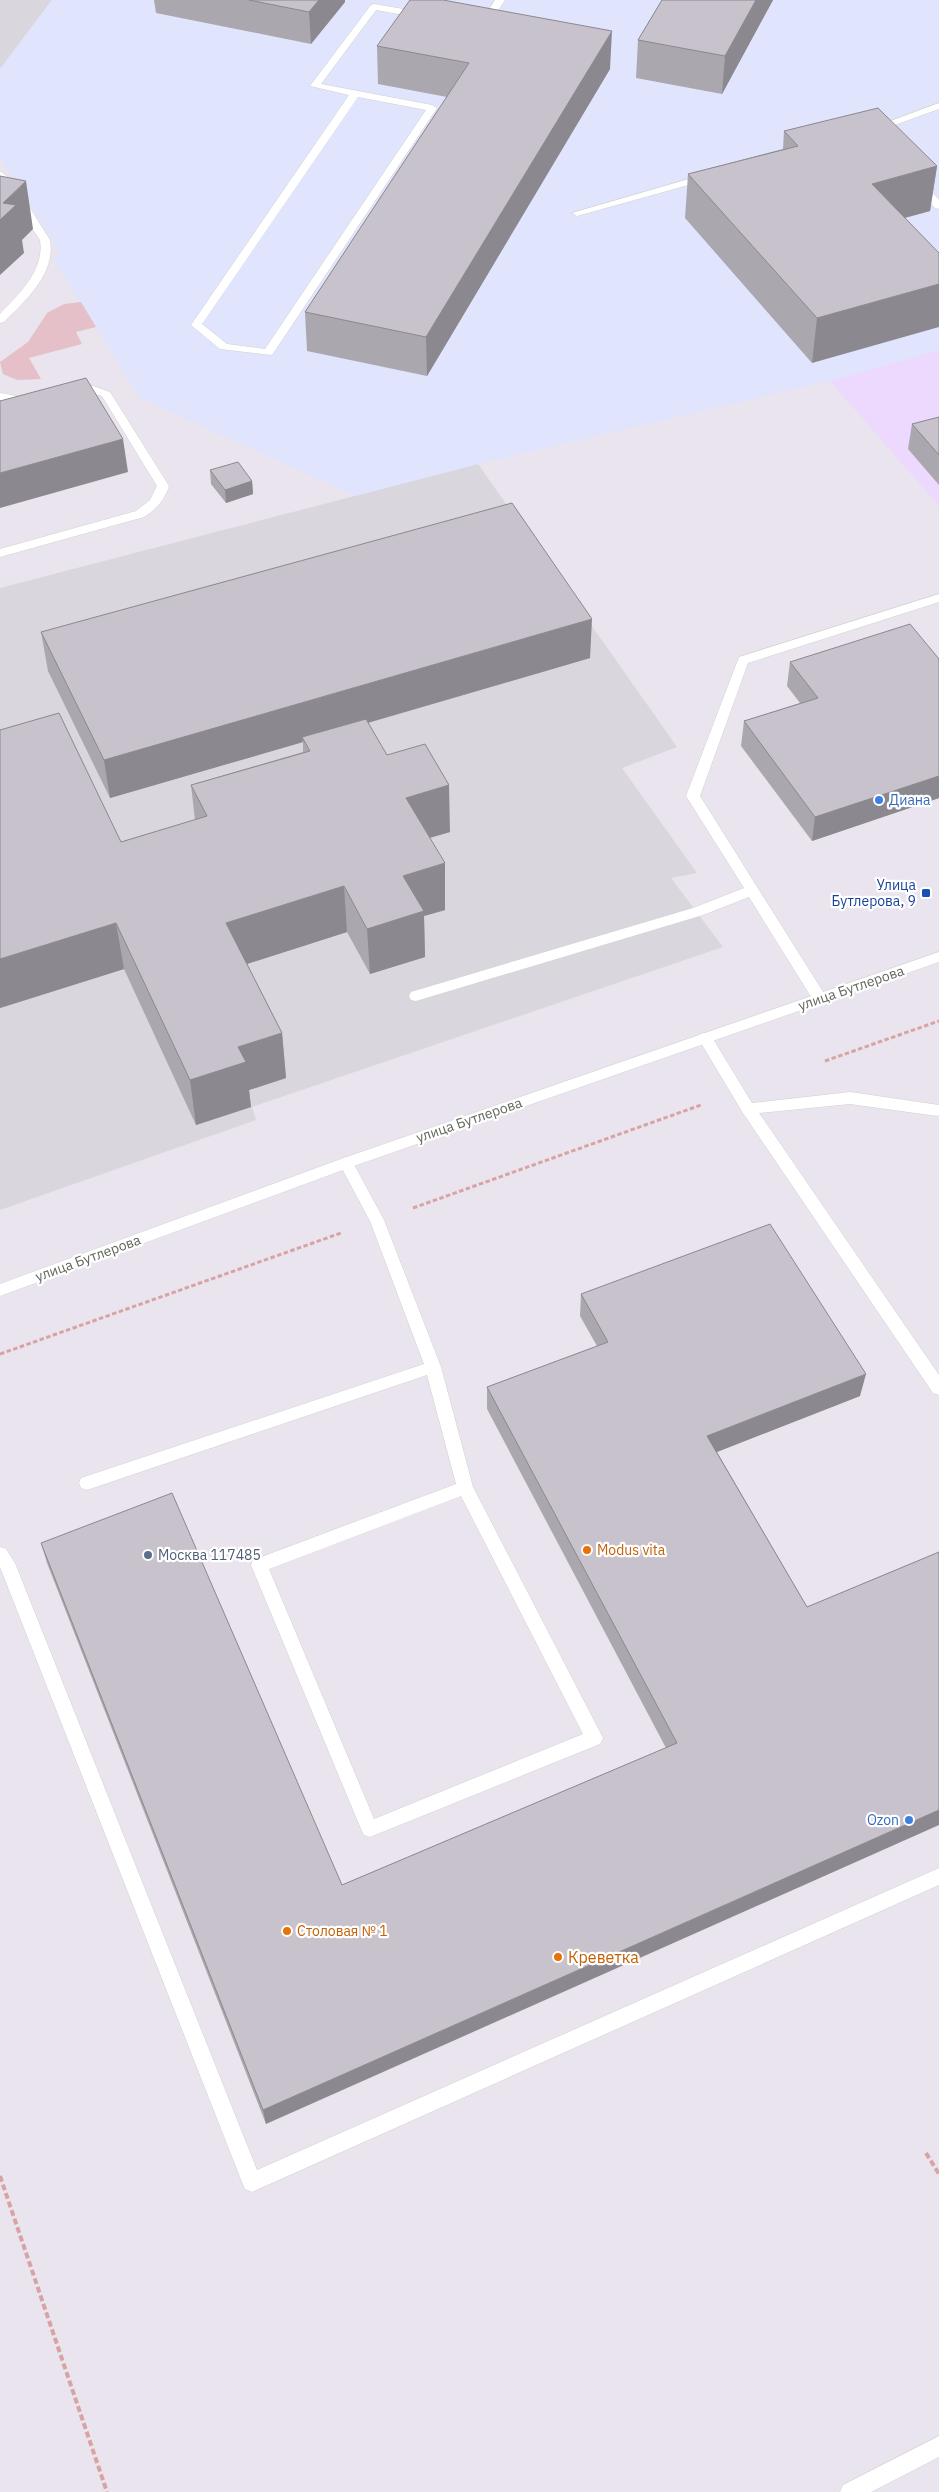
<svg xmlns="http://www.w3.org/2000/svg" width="939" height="2492" font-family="'IBM Plex Sans',sans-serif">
	<rect width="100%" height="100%" fill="#eae4ef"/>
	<path fill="#edd9fe" d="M939,350V506L830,381Z"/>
	<path fill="#d9d6dd" d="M0,0H52L0,69Z
		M478,464L677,747L622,768L697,873L671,878L723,947L252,1107L256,1120L0,1210V588Z"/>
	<path fill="#e0e4fc" d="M52,0H939V350L830,381L478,464L355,496L140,398L55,262L59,251L0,158V69Z"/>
	<path fill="#e6c0c9" d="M81,302L96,327L76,332L82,344L29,358L41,379L17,380L3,374L0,362L28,342L47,313L64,304Z"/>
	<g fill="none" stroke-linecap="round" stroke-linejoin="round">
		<defs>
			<path id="lane" d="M495,0H505L486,28H480L478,26Z
				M374,4L421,12L426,15L421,18L376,10L321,84L432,105L437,108L272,355L220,349L191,325L349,95L310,86L371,5ZM358,97L426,110L265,349L227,344L202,324Z
				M939,103V109L878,131L869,129Z
				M0,171L13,181L50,240C56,274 25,301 4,322L0,323V314C19,294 45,270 40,240L0,180Z
				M706,174L710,175V179L577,216L572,213Z
				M918,180L922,181L939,200V209L935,208L914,185L913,183Z
				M93,386L110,392L169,486C165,500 156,509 144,517L0,557V549L136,511L150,500L157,486L102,396C91,392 72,396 66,390L72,387Z
				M0,393C7,394 30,398 34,401C25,409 10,404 0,400Z
				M939,594V602L748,663L700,796L825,995L827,999L825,1003H815L749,897L703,915L416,1001L411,1000L409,996L411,992L693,908L744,888L686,796L739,657Z
				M705,1033L710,1034L752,1103L850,1092L939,1105V1115L937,1116L850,1104L759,1113L939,1375V1395L933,1393L743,1113L698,1038L700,1034Z
				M346,1157L351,1159L384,1220L441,1367L473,1487L603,1738L600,1744L370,1837L364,1835L361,1829L251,1565L253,1560L456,1484L427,1375L87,1490L81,1488L79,1483L81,1478L87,1476L424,1364L370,1221L339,1163L341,1159ZM461,1496L583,1734L374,1819L269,1569Z
				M0,1547L6,1549L15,1563L257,2170L939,1868V1885L252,2192L245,2189L242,2182L0,1567Z
				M939,2436V2457L871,2492H840L843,2485Z"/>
			<path id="secondary" d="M939,952V962L351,1167L0,1296V1284L341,1159Z"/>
		</defs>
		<use href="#lane" stroke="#d0d3cc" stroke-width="1"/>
		<use href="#secondary" stroke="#d4d7ce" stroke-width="1"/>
		<path stroke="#d8a4a3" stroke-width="3" stroke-dasharray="4.5 2.5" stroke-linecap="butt" d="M825,1061L939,1021
			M413,1208L701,1105
			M0,1354L341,1233"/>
		<path stroke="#d8a4a3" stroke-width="4" stroke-dasharray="6 3" stroke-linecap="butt" d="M926,2153L939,2174
			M0,2176L107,2492"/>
		<use href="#lane" fill="#fff" fill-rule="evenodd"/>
		<use href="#secondary" fill="#fff" fill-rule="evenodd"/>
	</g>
	<path fill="#aba7af" d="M154,0H345V2L311,44L156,13Z
		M662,0H773L722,94L636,78L638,40Z
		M377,46L610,69L427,376L307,351L305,312L447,97L378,84Z
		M784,131L937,166L930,211L905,218L812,363L685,218L688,174L783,149Z
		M939,417V485L908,449L912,424Z
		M210,470L252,481L253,494L226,503L211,484Z
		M41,632L590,658L368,723L387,755L450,832L430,838L445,910L424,916L425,957L370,974L347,932L247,964L282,1033L286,1078L249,1090L251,1107L196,1125L124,969L0,1008L121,842L195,820L191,785L303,752V742L110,798L48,671Z
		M939,659V798L812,841L741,746L744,721L800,703L787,686L790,662Z
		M581,1294L860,1396L717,1452L807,1607L939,1552L266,2124L47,1563L41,1543L342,1885L666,1748L487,1409V1387L597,1346L580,1316Z"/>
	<path fill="#8b888f" d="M319,0H345V2L311,44L309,12Z
		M756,0H773L722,94L725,56Z
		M612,31L610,69L427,376L426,337Z
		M937,166L930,211L866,228L872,184Z
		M26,181L33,229L22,240L24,253L0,275V220L3,203Z
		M939,284V327L812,363L817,318Z
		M123,439L128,472L0,508V473Z
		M252,481L253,494L226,503L225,490Z
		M592,619L590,658L305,741L302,737L303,742L110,798L104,760Z
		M939,776V798L812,841L815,817Z
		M449,785L450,832L407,844L406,798Z
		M445,863V910L424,916L425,957L370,974L367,929L403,876Z
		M344,886L347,932L231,969L226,923Z
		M116,923L124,969L0,1008V959Z
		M282,1033L286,1078L249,1090L251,1107L196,1125L190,1080L238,1047Z
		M866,1374L860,1396L704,1457L707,1436Z
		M939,1810V1825L266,2124L263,2110Z"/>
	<path fill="#c7c2cc" stroke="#8b888f" d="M249,0H319L309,12Z
		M410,0H443L612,31L426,337L305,312L469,63L377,46Z
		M662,0H756L725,56L638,40Z
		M878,108L937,166L872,184L939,253V284L817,318L688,174L798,146L784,131Z
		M0,176L26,181L3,203L16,205L0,220Z
		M86,378L123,439L0,473V401Z
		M939,417V455L912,424Z
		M238,462L252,481L225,490L210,470Z
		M512,503L592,619L104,760L41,632Z
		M910,624L939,659V776L815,817L744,721L818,698L790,662Z
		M59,713L121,842L207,816L191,785L310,751L302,737L366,719L387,755L425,744L449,785L406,798L445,863L403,876L424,911L367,929L344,886L226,923L282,1033L238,1047L246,1062L190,1080L116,923L0,959V730Z
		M770,1224L866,1374L707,1436L807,1607L939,1552V1810L263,2110L41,1543L172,1493L342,1885L677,1743L487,1387L608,1342L581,1294Z"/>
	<g fill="#3f7fe0" stroke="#fff" stroke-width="2">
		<circle cx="879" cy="800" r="5"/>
		<circle cx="909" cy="1820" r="5"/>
	</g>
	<rect fill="#1a4fb4" stroke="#fff" stroke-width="2" x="921" y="888" width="10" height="10" rx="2.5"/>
	<g fill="#e8710a" stroke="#fff" stroke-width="2">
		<circle cx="587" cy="1550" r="5"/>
		<circle cx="287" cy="1931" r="5"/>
		<circle cx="558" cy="1957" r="5"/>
	</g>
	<circle fill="#5c6f8a" stroke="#fff" stroke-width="2" cx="148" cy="1555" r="5"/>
	<g text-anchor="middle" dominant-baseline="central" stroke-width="4.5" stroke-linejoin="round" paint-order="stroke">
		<g font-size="14" fill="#366cbe" stroke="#fff" text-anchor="start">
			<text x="889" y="800">Диана</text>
			<text x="899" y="1820" text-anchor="end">Ozon</text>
		</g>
		<g font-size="14" fill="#164399" stroke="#fff" text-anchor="end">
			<text x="916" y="885">Улица<tspan x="916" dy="16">Бутлерова, 9</tspan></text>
		</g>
		<g font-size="14" fill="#62655c" stroke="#fff">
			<text transform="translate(851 988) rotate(-19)">улица Бутлерова</text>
			<text transform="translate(469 1120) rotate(-19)">улица Бутлерова</text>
			<text transform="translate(88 1258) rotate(-20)">улица Бутлерова</text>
		</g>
		<g font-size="14" fill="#c56008" stroke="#fff" text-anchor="start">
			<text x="597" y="1550">Modus vita</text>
			<text x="297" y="1931">Столовая № 1</text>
		</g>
		<g font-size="14" fill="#4e5e75" stroke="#fff" text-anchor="start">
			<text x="158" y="1555">Москва 117485</text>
		</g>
		<g font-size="16" fill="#c56008" stroke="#fff" text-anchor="start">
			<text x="568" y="1957">Креветка</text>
		</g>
	</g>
</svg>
